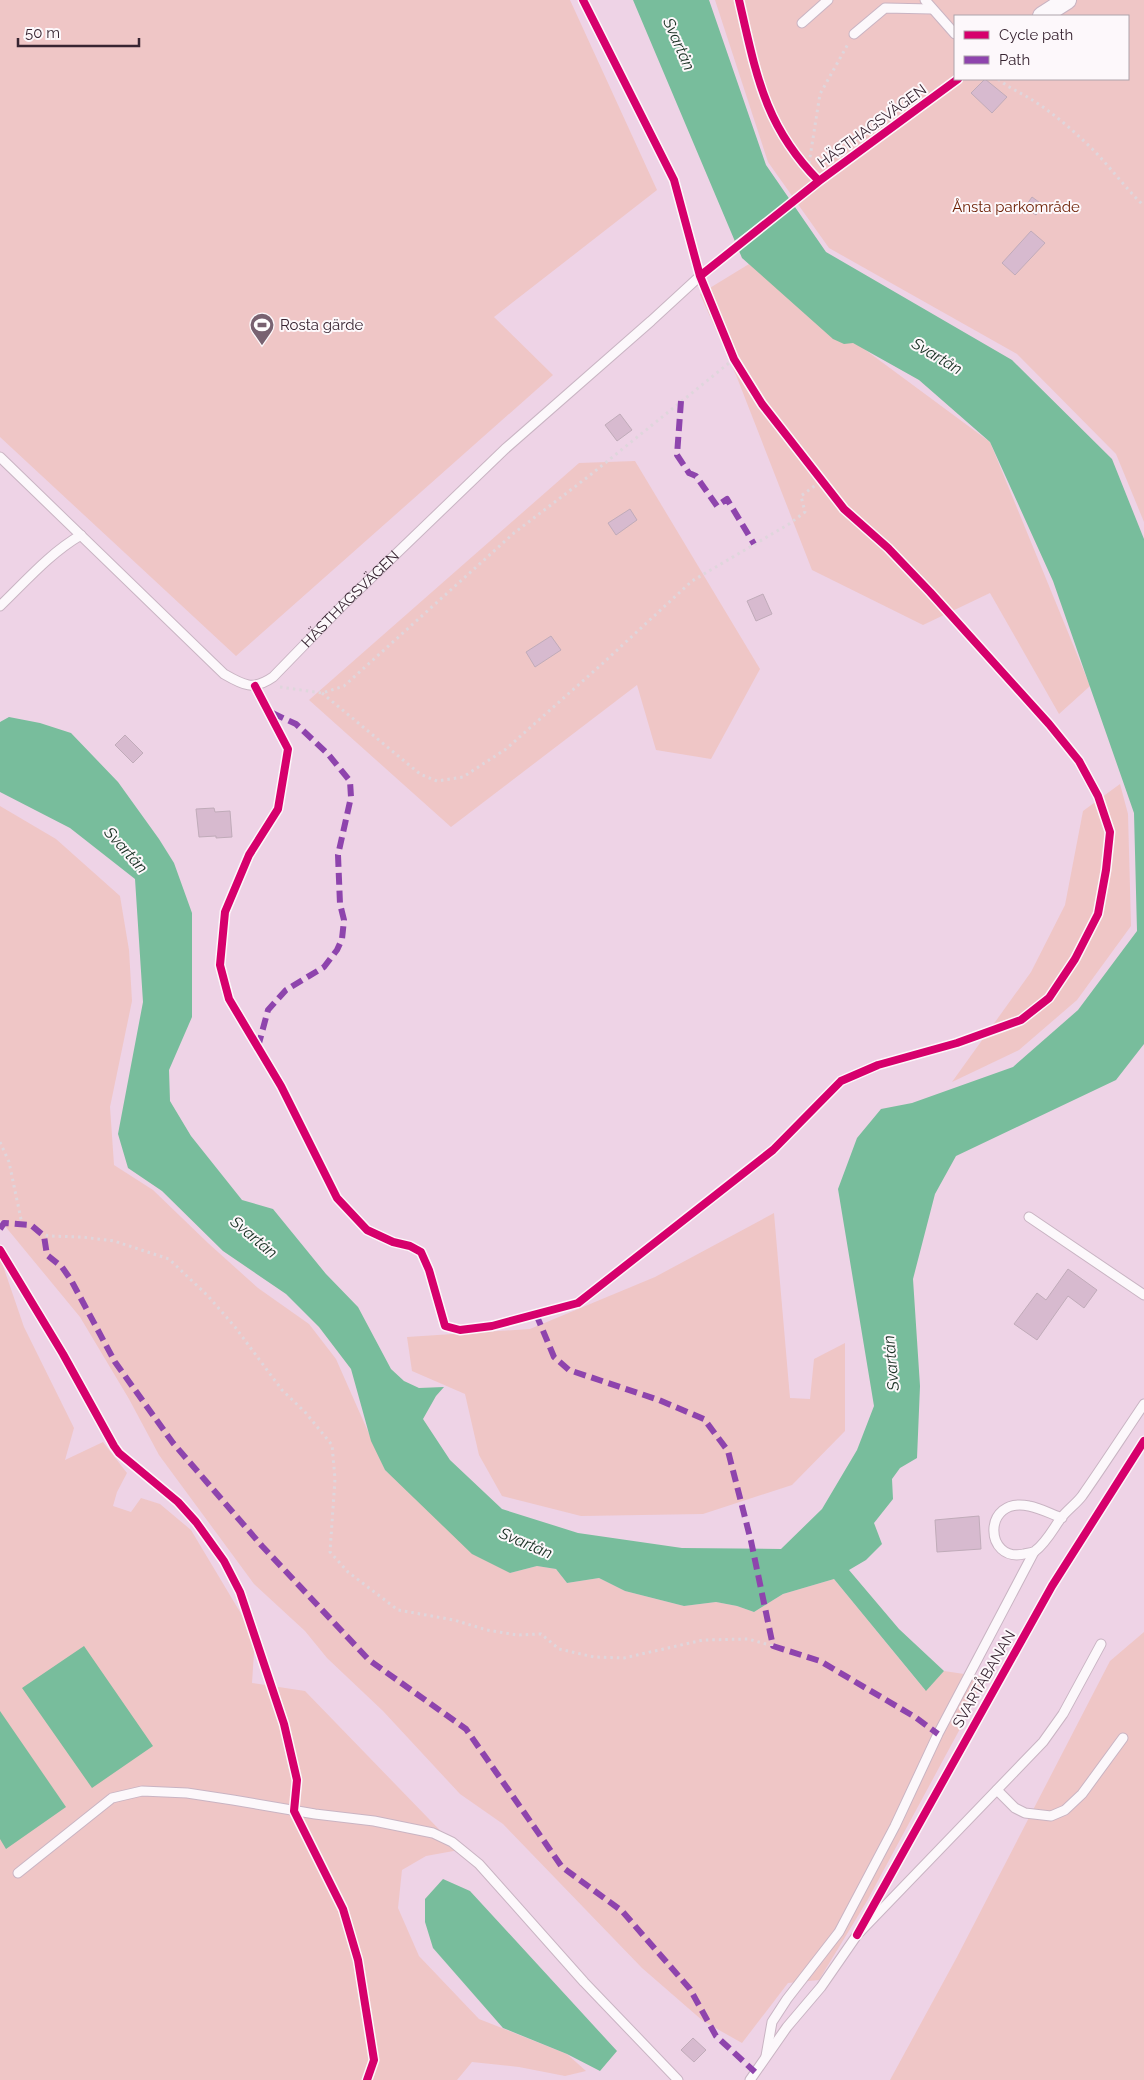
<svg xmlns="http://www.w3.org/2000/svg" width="1144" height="2080" font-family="Raleway,sans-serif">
	<rect width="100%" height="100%" fill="#eed3e6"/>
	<path fill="#efc6c6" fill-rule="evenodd" d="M0,0H570L657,190L494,317L553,375L236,656L0,437Z
		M715,0H1144V522L1116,454L1017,354L829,248L768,162ZM955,16H1128V79H955Z
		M749,264L990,442L1090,686L1059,714L990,593L923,625L812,570L736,375L700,294Z
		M635,461L760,669L711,759L656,750L637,685L451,827L309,700L579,463Z
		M1120,784L1128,814L1131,926L1077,1000L1019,1050L952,1082L1031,972L1065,905L1083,811Z
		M0,806L56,839L120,896L129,950L132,1001L110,1107L114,1165L153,1190L208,1243L258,1288L309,1324L336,1359L385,1470L510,1573L537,1566L556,1569L567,1583L599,1578L625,1591L684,1606L716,1602L737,1606L754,1612L783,1594L834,1579L925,1690L944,1671L984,1677L968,1714L867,1901L819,1980L788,1983L742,2043L703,2021L642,1968L503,1824L460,1794L383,1711L327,1658L305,1631L254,1584L159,1455L129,1399L80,1317L0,1220Z
		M774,1213L790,1398L810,1399L814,1359L845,1343V1431L792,1485L703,1514L581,1516L502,1496L479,1455L465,1394L412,1371L407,1337L530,1329L655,1277Z
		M0,1257L24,1327L74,1428L65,1460L103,1442L127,1473L117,1492L113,1506L131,1512L141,1498L160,1504L191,1530L255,1637L252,1683L305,1691L459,1850L426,1856L402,1870L398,1908L419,1956L479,2019L567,2054L586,2071L565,2076L519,2067L472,2062L457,2080H0Z
		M1144,1632V2080H890L957,1957L1110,1661Z"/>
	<path fill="#78bd9c" d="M633,0H709L766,165L826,252L1012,360L1112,459L1144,539V1044L1116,1080L956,1156L935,1194L913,1279L920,1386L917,1458L900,1468L892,1479L893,1499L874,1523L882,1544L866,1560L849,1570L899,1629L944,1671L926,1691L834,1579L783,1594L754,1612L737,1606L716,1602L684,1606L625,1591L599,1578L567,1583L556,1569L537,1566L510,1573L472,1554L385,1470L371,1441L351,1369L319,1327L286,1294L223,1251L162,1191L128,1168L118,1134L143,1002L135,879L70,828L0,792V722L9,717L40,723L71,733L118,782L159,839L174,863L192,913V1017L169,1070L170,1101L191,1136L242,1200L273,1209L326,1274L358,1307L391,1369L404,1381L419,1388L444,1387L436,1396L423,1419L450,1460L502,1509L578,1533L682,1548L781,1549L822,1509L857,1450L874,1406L838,1189L857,1138L881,1109L912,1103L1013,1067L1078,1010L1137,931L1134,813L1053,581L990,442L919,380L853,343L844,344L833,339L742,258Z
		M84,1646L153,1746L92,1788L22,1688Z
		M0,1711L66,1807L6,1849L0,1839Z
		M443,1879L470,1891L617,2051L600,2071L567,2054L503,2028L433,1948L425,1922V1899Z"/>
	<path fill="#eed3e6" d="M792,198L797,205L737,251L733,242Z"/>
	<path fill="#d7bacf" stroke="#c0abb9" d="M985,79L1007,97L992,113L971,93Z
		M1032,197L1043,205L1036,215L1025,207Z
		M1031,231L1045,243L1015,275L1002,263Z
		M620,414L632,430L617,441L605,425Z
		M630,509L637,520L616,535L608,523Z
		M763,594L772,614L756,621L747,601Z
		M551,636L561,650L535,667L526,652Z
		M125,735L143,753L133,763L115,745Z
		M214,808L215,812L230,811L232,837L216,838V836L199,837L196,809Z
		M1068,1269L1097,1290L1084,1308L1068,1296L1037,1340L1014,1324L1037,1293L1046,1300Z
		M979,1516L981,1549L937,1552L935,1520Z
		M693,2038L706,2050L694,2062L681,2050Z"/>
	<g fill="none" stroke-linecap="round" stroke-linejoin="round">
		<defs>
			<g id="service">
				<path d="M925,0L955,34"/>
				<path d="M802,23L828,0"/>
				<path d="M854,34L885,8L932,9"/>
				<path id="s1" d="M0,457L224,674C243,685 253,691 273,677L343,605L505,449L651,321L700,276"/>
				<path d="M0,606C26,581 50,553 81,535"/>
				<path d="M1029,1217L1144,1295"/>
				<path d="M1062,1518C1051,1514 1040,1508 1029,1506C982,1496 984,1563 1024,1554C1027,1553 1032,1553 1035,1551C1046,1543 1053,1529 1061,1518C1067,1510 1076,1504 1082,1496C1103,1466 1123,1435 1144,1404"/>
				<path d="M997,1790L1015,1808L1025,1813L1051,1816L1065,1810L1082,1794L1123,1738"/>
				<path d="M18,1873L112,1798L142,1791L187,1793L233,1800L315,1814L374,1821L433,1833L452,1842L479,1864L584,1982L678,2080"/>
				<path d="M766,2056L772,2022L787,1999L839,1932L895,1826L938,1734L1034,1552"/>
				<path d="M750,2080L787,2027L821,1987L857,1935L1043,1742L1063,1714L1101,1644"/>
			</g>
			<path id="minor" d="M1042,16L1067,0"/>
		</defs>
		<use href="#service" stroke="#c9b4c3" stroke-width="11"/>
		<use href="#minor" stroke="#c9b4c3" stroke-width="20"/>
		<path stroke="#dfd6dc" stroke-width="3" stroke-dasharray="2.5 4" stroke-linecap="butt" d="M998,79C1010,89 1024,94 1037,103C1054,114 1070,128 1085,142C1107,162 1123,186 1144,206
			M808,170L820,94L848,44
			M280,687L322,693L344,686L514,533L589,476L734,359
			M322,693L420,774L437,781L463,777L506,749L602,664L692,581L789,524L805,512L801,496L821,481
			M0,1142L9,1162L22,1224
			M40,1232L48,1236L82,1237L114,1241L169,1259L208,1296L235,1327L282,1390L305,1412L332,1445L335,1479L330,1552L348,1572L398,1610L454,1620L487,1630L517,1635L541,1634L559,1649L594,1657L624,1658L703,1640L748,1639L773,1646"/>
		<use href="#service" stroke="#fcf8fb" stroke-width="9"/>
		<use href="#minor" stroke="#fcf8fb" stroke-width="18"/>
		<path stroke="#8e44ad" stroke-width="6" stroke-dasharray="12 6" stroke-linecap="butt" d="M681,401L677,455L689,473L696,476L717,506L727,499L754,544
			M258,1047L268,1010L286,990L324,967L337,950L342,939L344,920L340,904L338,855L351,797L350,781L328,754L296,724L270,712
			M0,1229L4,1223L31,1225L44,1236L47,1255L62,1267L71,1280L115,1362L173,1443L262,1546L369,1660L466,1729L562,1867L622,1911L690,1989L716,2036L755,2072
			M536,1314L554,1357L569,1370L659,1400L704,1419L728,1451L751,1541L773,1646L820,1661L915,1717L938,1734"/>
		<defs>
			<path id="cycleway" d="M739,0C756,73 764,126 819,181
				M700,276L819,181L958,79
				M255,686L288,749L278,809L249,855L225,912L220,965L229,999L281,1086L337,1198L367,1230L393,1242L410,1246L421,1252L429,1270L445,1326L460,1330L492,1326L578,1303L773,1150L841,1081L878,1065L957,1043L1021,1020L1049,998L1075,959L1098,914L1106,870L1110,832L1098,796L1079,761L1049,724L930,592L888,548L844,509L762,404L734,359L700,276L674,180L583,0
				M0,1250L63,1354L114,1446L119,1453L178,1502L196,1522L224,1561L240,1592L284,1724L297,1780L294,1811L343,1909L358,1960L374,2060L367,2080
				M857,1935L1052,1586L1144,1441"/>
		</defs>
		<use href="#cycleway" stroke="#fdf8fb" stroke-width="11"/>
		<use href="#cycleway" stroke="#d6006c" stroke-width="8"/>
	</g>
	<defs>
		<symbol id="stadium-pin" viewBox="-11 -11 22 30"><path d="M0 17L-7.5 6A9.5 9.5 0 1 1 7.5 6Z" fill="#786271" stroke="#fdf8fb"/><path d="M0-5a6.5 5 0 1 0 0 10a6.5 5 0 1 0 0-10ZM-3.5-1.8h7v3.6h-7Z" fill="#fff"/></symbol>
	</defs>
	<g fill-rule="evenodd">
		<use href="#stadium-pin" x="248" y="311" width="28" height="38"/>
	</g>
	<g text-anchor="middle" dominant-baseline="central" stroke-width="4" stroke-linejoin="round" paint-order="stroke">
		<g font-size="15" fill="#382532" stroke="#fdf8fb">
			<text transform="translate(872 126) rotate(-36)">HÄSTHAGSVÄGEN</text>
			<text stroke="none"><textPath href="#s1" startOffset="475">HÄSTHAGSVÄGEN</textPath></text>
			<text transform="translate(984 1679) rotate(-60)">SVARTÅBANAN</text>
		</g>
		<g font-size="15" fill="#6b1d00" stroke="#fdf8fb">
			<text x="1016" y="207">Ånsta parkområde</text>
		</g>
		<g font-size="15" fill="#382532" stroke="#fdf8fb" text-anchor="start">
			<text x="280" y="325">Rosta gärde</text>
		</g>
		<g font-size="16" font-style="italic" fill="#193023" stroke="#fdf8fb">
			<text transform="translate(679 44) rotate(66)">Svartån</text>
			<text transform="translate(937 356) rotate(31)">Svartån</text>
			<text transform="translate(126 850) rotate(48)">Svartån</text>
			<text transform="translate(254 1237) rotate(40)">Svartån</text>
			<text transform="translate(891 1363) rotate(-95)">Svartån</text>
			<text transform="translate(526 1543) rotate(23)">Svartån</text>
		</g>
	</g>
	<rect x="954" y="15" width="175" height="65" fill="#fdf8fb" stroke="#aea4ab"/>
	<rect x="964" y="31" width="25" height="8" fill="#d6006c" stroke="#aea4ab"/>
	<text x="999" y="40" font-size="15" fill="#382532">Cycle path</text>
	<rect x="964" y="56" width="25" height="8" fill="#8e44ad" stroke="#aea4ab"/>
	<text x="999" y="65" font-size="15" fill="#382532">Path</text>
	<path d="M18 38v8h121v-8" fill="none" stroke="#382532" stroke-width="2.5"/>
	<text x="25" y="38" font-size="15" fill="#382532" stroke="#fdf8fb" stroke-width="4" paint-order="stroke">50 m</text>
</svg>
